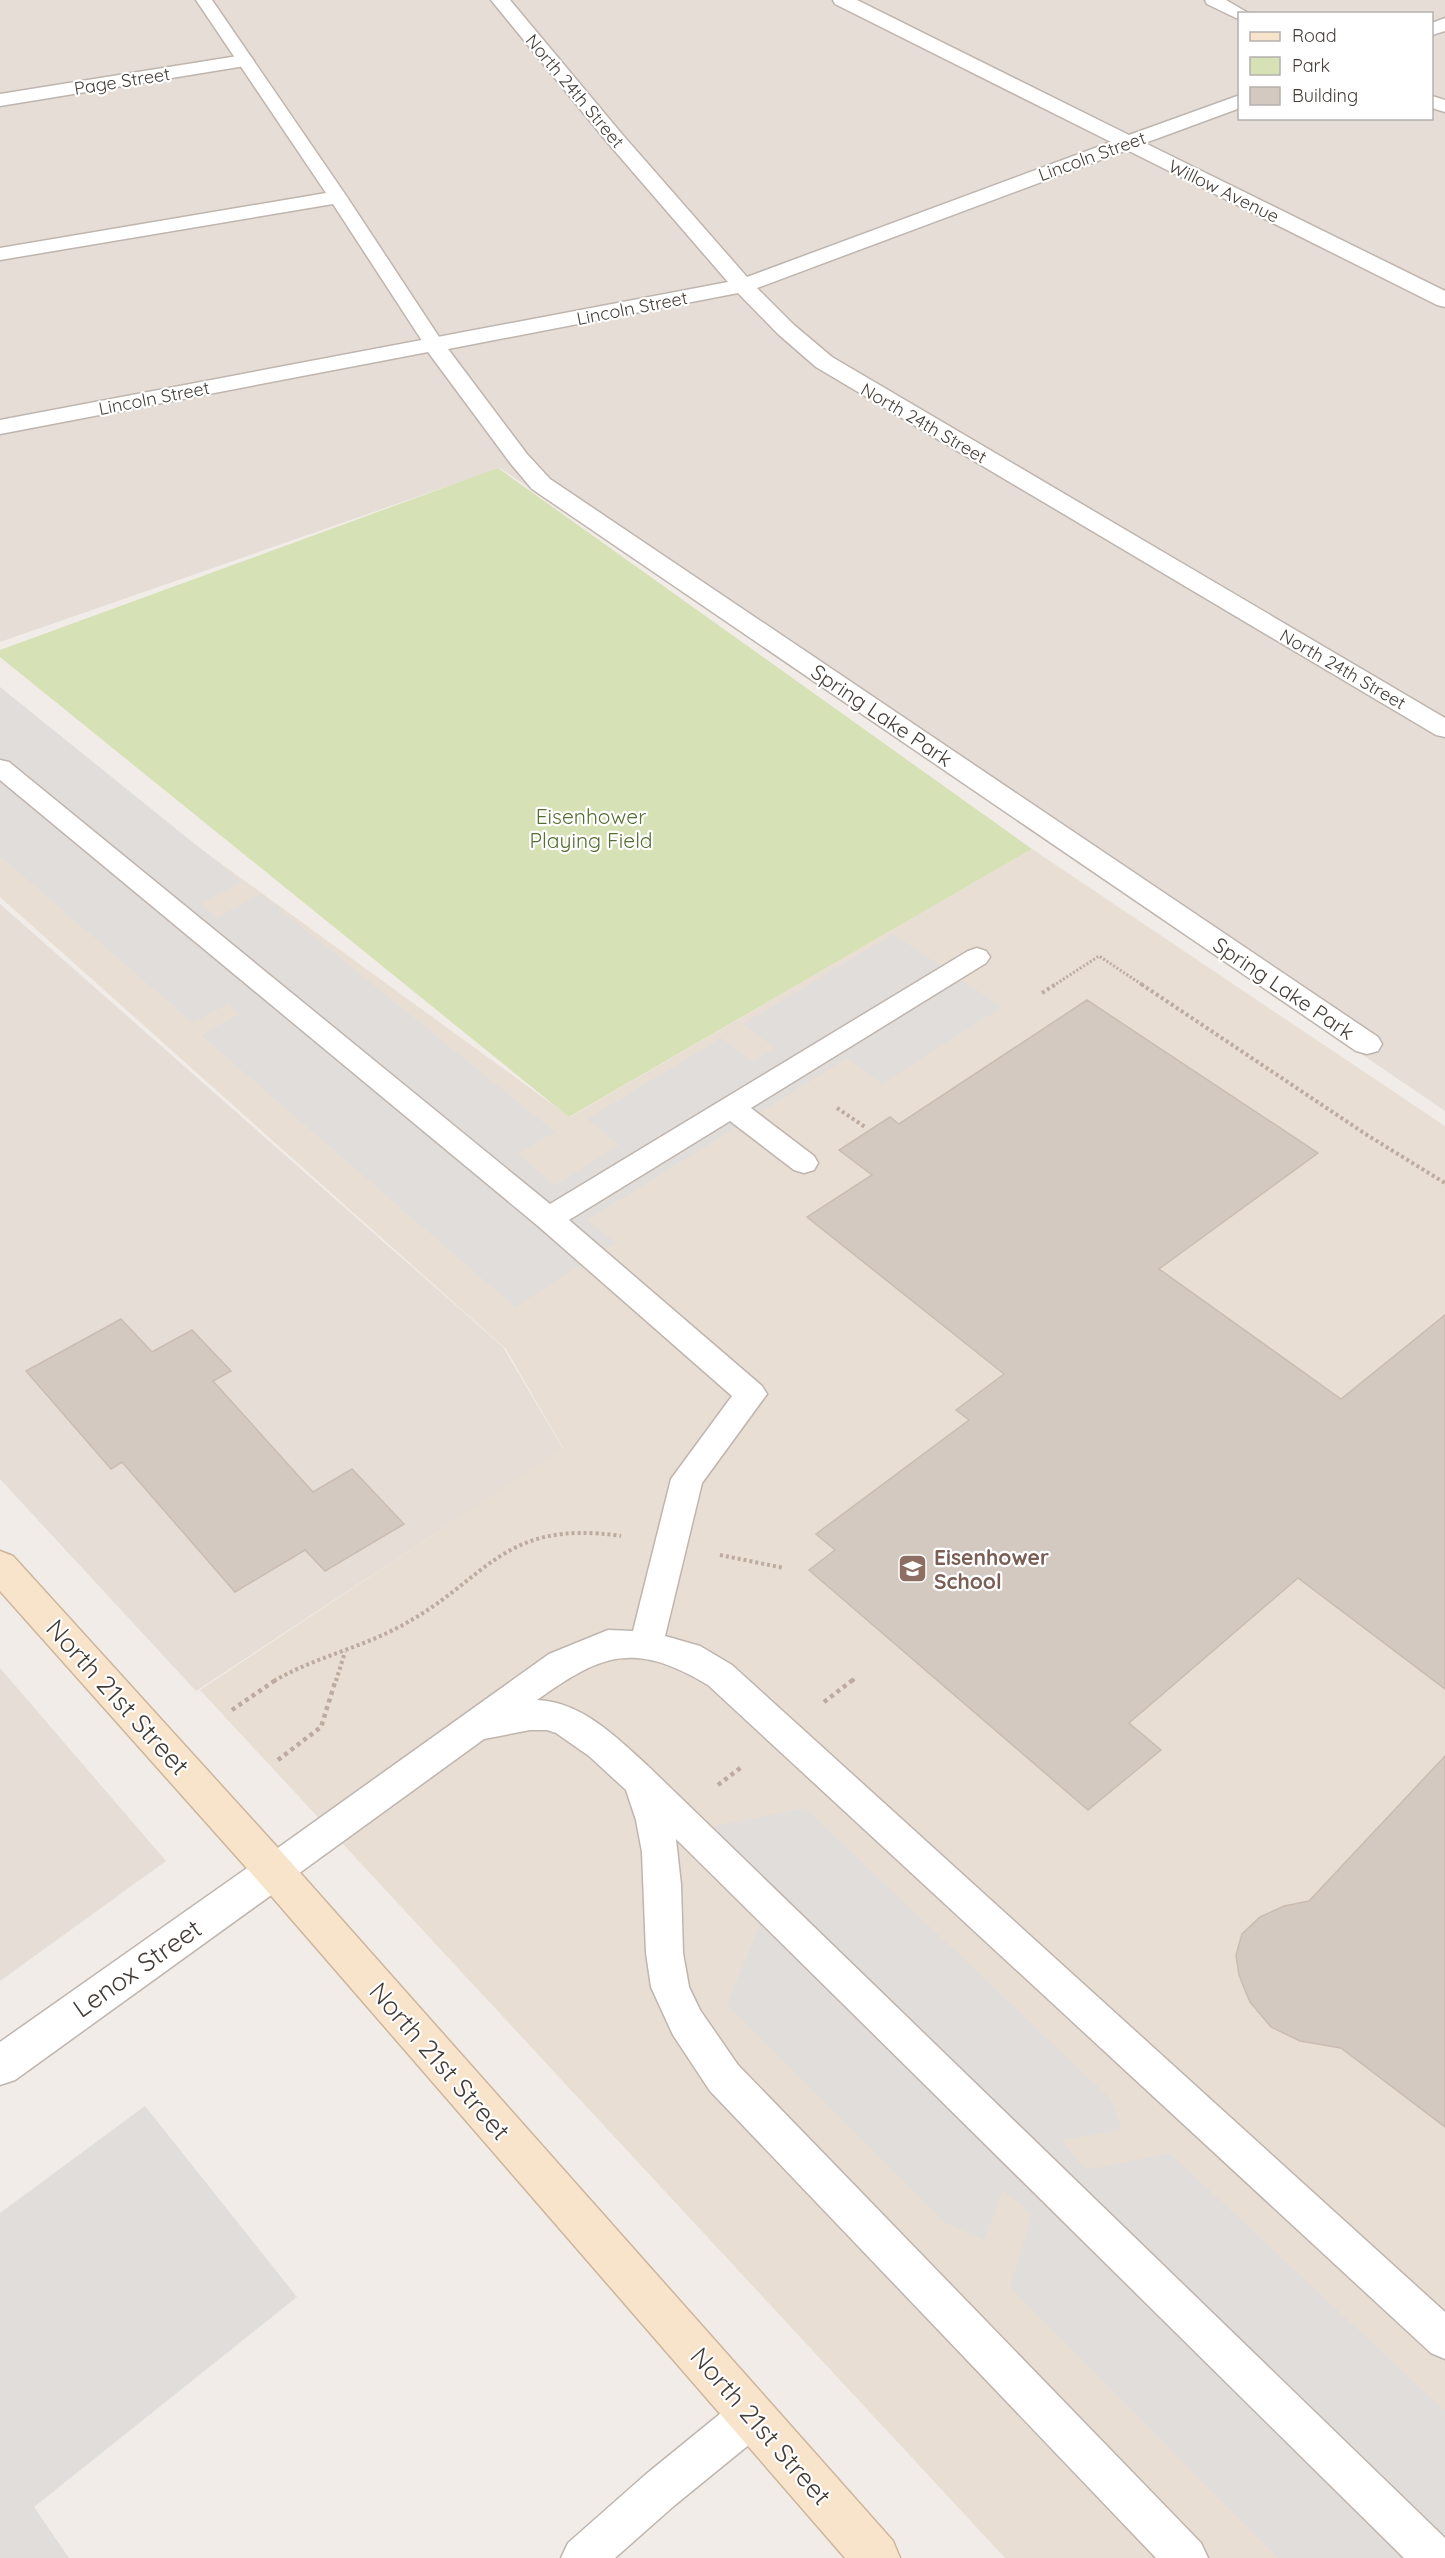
<svg xmlns="http://www.w3.org/2000/svg" width="1445" height="2558" font-family="Quicksand,sans-serif">
	<rect width="100%" height="100%" fill="#f1ece7"/>
	<path fill="#e5ddd6" fill-rule="evenodd" d="M0,0H1445V1111L500,468L0,642ZM1240,14H1432V118H1240Z
		M0,904L503,1347L563,1449L196,1691L0,1479Z
		M0,1668L166,1861L0,1981Z"/>
	<path fill="#e9ded3" d="M0,703L570,1117L1032,849L1445,1126V2558H1005L200,1690L563,1448L506,1349L0,897Z"/>
	<path fill="#d6e1b5" d="M498,468L1032,849L569,1117L0,657V650Z"/>
	<path fill="#e0dddb" d="M0,687L242,882L201,903L217,917L261,894L555,1132L518,1154L555,1185L619,1145L587,1119L721,1038L753,1061L775,1048L743,1024L893,934L1002,1007L882,1084L847,1058L588,1220L616,1243L515,1307L201,1035L240,1014L228,1004L193,1023L0,856Z
		M805,1808L1110,2098L1122,2130L1061,2140L1086,2170L1170,2153L1445,2411V2558H1278L1010,2287L1032,2214L1003,2190L984,2240L946,2223L727,2004L767,1908L691,1831Z
		M145,2106L297,2297L34,2507L69,2558H0V2213Z"/>
	<path fill="#d4c9c1" stroke="#cbbcb2" stroke-width="1.5" d="M1087,1000L1318,1153L1159,1269L1341,1399L1445,1315V1689L1298,1578L1129,1723L1161,1750L1088,1810L809,1570L835,1550L816,1534L969,1420L956,1410L1004,1374L807,1217L872,1175L839,1150L890,1117L899,1124Z
		M121,1319L152,1352L192,1330L231,1371L213,1381L313,1492L352,1469L404,1524L325,1571L305,1550L235,1592L122,1462L111,1469L26,1371Z
		M1445,1756V2127L1341,2048L1300,2041L1271,2027L1250,2002L1239,1975L1236,1955L1242,1934L1260,1917L1284,1906L1309,1901Z"/>
	<g fill="none" stroke-linecap="round" stroke-linejoin="round">
		<defs>
			<path id="service" d="M196,0H212L347,197L445,346L442,350H428L333,204L0,260V248L326,193Z
				M1205,0H1226L1250,14H1240V18H1236L1207,4Z
				M1432,96L1445,100V112L1432,108Z
				M0,760L9,762L550,1204L968,951L977,948L986,951L990,957L986,963L751,1108L814,1156L818,1163L814,1170L804,1173L794,1170L730,1121L569,1220L762,1386L767,1394L702,1483L665,1636L700,1646L732,1665L1445,2312V2359L1431,2353L708,1685C635,1641 602,1653 537,1700C582,1702 616,1737 648,1766L1445,2538V2558H1404L676,1839L681,1885L683,1953L689,1987L700,2010L738,2065L1201,2543L1208,2558H1156L710,2091L673,2035L651,1987L646,1953L642,1852L636,1820L626,1790L589,1756L556,1733L547,1730H530L484,1739L287,1882L274,1887L261,1882L256,1871L261,1860L549,1654L608,1630L633,1631L671,1479L732,1396L538,1226L0,780Z
				M752,2394L767,2400L773,2415L767,2430L675,2505L615,2558H561L568,2543L645,2475L737,2400Z"/>
			<path id="minor" d="M491,0H510L621,133L747,277L1111,142L835,4L833,0H857L1129,135L1240,95V108L1145,143L1445,291V307L1437,305L1127,150L757,288L794,325L832,357L1445,718V737L1436,735L816,367L778,334L738,293L448,349L527,454L550,479L1378,1037L1382,1044L1378,1051L1367,1054L1356,1051L532,489L511,464L428,352L0,434V420L728,282L607,142Z
				M1445,18V31L1432,35V23Z
				M244,55L251,57L254,61L251,65L0,106V94Z
				M274,1854L288,1859L294,1871L288,1883L15,2080L0,2085V2042L260,1859Z"/>
			<path id="secondary" d="M0,1551L13,1556L288,1859L893,2541L900,2558H845L260,1883L0,1591Z"/>
		</defs>
		<use href="#service" stroke="#bfb5ae" stroke-width="3"/>
		<use href="#minor" stroke="#bfb5ae" stroke-width="3"/>
		<use href="#secondary" stroke="#ccb59c" stroke-width="3"/>
		<path stroke="#bcab9e" stroke-width="3" stroke-dasharray="2 2" stroke-linecap="butt" d="M1053,986L1099,956L1144,986"/>
		<path stroke="#bcab9e" stroke-width="4" stroke-dasharray="3 3" stroke-linecap="butt" d="M1141,984L1367,1135L1445,1183
			M1042,993L1056,984
			M837,1108L865,1127
			M720,1555L784,1568
			M274,1681C313,1658 357,1649 397,1628C487,1582 500,1518 621,1536
			M336,1681L345,1652
			M852,1681L855,1678"/>
		<path stroke="#bcab9e" stroke-width="4.5" stroke-dasharray="4 4" stroke-linecap="butt" d="M824,1702L854,1679
			M232,1710L277,1679
			M278,1760L321,1727L336,1679
			M718,1785L743,1766"/>
		<use href="#service" fill="#fff" fill-rule="evenodd"/>
		<use href="#minor" fill="#fff" fill-rule="evenodd"/>
		<use href="#secondary" fill="#f8e3cb" fill-rule="evenodd"/>
	</g>
	<defs>
		<symbol id="school-square" viewBox="-11 -11 22 22"><rect x="-9" y="-9" width="18" height="18" rx="4" fill="#8d6e63" stroke="#fff"/><path d="M0-5L7-2L0 1L-7-2ZM-4 1L0 2.5L4 1V4Q0 6-4 4Z" fill="#fff"/></symbol>
	</defs>
	<g fill-rule="evenodd">
		<use href="#school-square" x="896" y="1552" width="33" height="33"/>
	</g>
	<g text-anchor="middle" dominant-baseline="central" stroke-width="4.5" stroke-linejoin="round" paint-order="stroke">
		<g font-size="18" fill="#443c37" stroke="#fff">
			<text transform="translate(122 81) rotate(-9)">Page Street</text>
			<text transform="translate(575 91) rotate(50)">North 24th Street</text>
			<text transform="translate(1092 156) rotate(-20)">Lincoln Street</text>
			<text transform="translate(1224 191) rotate(26)">Willow Avenue</text>
			<text transform="translate(632 308) rotate(-11)">Lincoln Street</text>
			<text transform="translate(154 398) rotate(-11)">Lincoln Street</text>
			<text transform="translate(924 423) rotate(30)">North 24th Street</text>
			<text transform="translate(1343 669) rotate(30)">North 24th Street</text>
		</g>
		<g font-size="21" fill="#443c37" stroke="#fff">
			<text transform="translate(882 715) rotate(34)">Spring Lake Park</text>
			<text transform="translate(1284 988) rotate(34)">Spring Lake Park</text>
		</g>
		<g font-size="21" fill="#556e31" stroke="#fff">
			<text x="591" y="816">Eisenhower<tspan x="591" dy="24">Playing Field</tspan></text>
		</g>
		<g font-size="21" font-weight="bold" fill="#785e54" stroke="#fff" text-anchor="start">
			<text x="934" y="1557">Eisenhower<tspan x="934" dy="24">School</tspan></text>
		</g>
		<g font-size="26" fill="#443c37" stroke="#fff">
			<text transform="translate(118 1697) rotate(48)">North 21st Street</text>
			<text transform="translate(137 1968) rotate(-35)">Lenox Street</text>
			<text transform="translate(440 2061) rotate(49)">North 21st Street</text>
			<text transform="translate(761 2426) rotate(49)">North 21st Street</text>
		</g>
	</g>
	<rect x="1238" y="12" width="195" height="108" fill="#ffffff" stroke="#b4b1af" stroke-width="1.5"/>
	<rect x="1250" y="32" width="30" height="9" fill="#f8e3cb" stroke="#b4b1af" stroke-width="1.5"/>
	<text x="1292" y="42" font-size="18" fill="#443c37">Road</text>
	<rect x="1250" y="57" width="30" height="18" fill="#d6e1b5" stroke="#b4b1af" stroke-width="1.5"/>
	<text x="1292" y="72" font-size="18" fill="#443c37">Park</text>
	<rect x="1250" y="87" width="30" height="18" fill="#d4c9c1" stroke="#b4b1af" stroke-width="1.5"/>
	<text x="1292" y="102" font-size="18" fill="#443c37">Building</text>
</svg>
